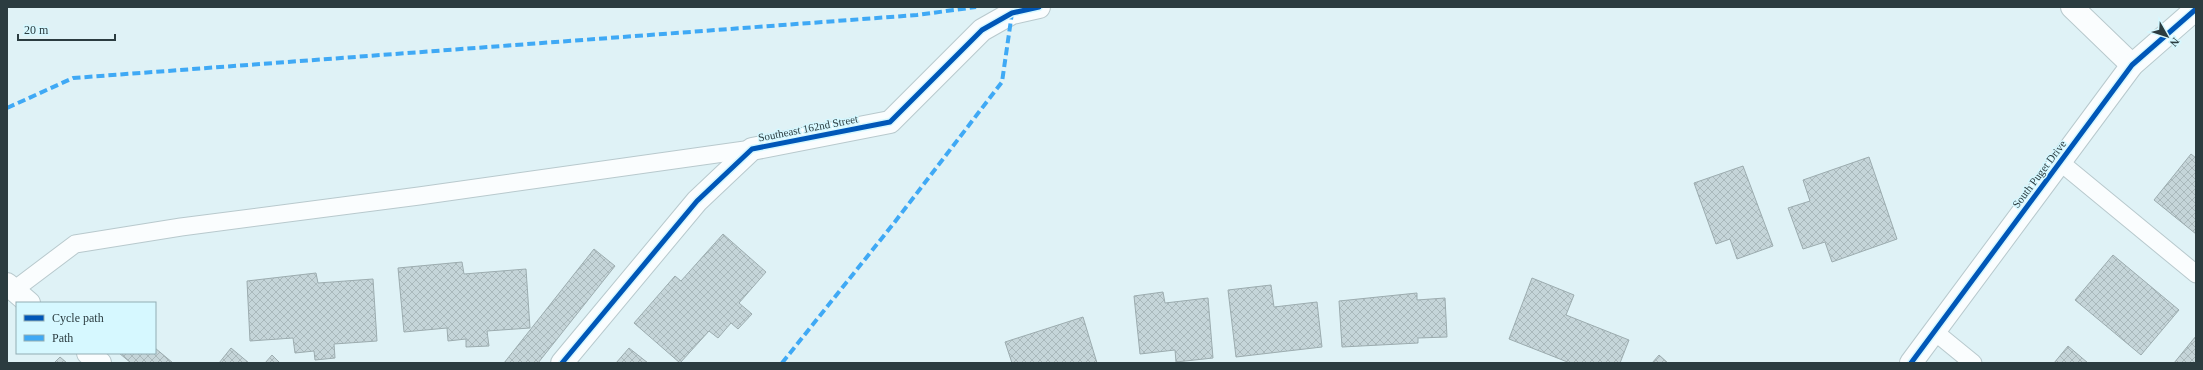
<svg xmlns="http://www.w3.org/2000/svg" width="2203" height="370" font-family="'Times New Roman',serif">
	<defs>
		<pattern id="building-cross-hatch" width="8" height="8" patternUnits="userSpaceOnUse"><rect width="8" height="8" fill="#c5d5d9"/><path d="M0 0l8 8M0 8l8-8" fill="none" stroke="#a9b8bb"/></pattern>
	</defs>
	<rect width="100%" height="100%" fill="#dff2f6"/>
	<path fill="url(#building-cross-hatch)" stroke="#9cacaf" d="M2191,154L2196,158V234L2154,200Z
		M1869,157L1897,239L1832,262L1825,242L1803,249L1788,208L1810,201L1803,180Z
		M1743,166L1773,246L1737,259L1730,239L1716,244L1694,183Z
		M723,234L766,272L739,303L752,314L738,329L731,323L718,338L709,331L680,363L634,323L675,276L681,281Z
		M594,249L615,266L538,363H504Z
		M2113,255L2179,310L2141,355L2075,300Z
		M462,262L464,274L526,269L530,328L487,331L489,346L466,347V339L448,341L447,328L404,332L398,268Z
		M316,273L318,283L373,279L377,341L334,344L335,358L315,360L314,351L295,353L293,338L250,341L247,281Z
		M1532,278L1574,295L1566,315L1629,340L1620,363H1570L1509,339Z
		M1271,285L1274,307L1317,302L1322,347L1236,357L1228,290Z
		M1163,292L1165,303L1208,298L1213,358L1176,362L1175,350L1140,354L1134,296Z
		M1417,293V300L1445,298L1447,337L1418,338V343L1342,347L1339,301Z
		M1083,317L1097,363H1012L1005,342Z
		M2196,336V363H2174Z
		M2068,346L2088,363H2054Z
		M155,348L173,363H131L119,353H155Z
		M231,348L249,363H219Z
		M629,348L648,363H616Z
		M272,355L280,363H265Z
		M1659,355L1668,363H1652Z
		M60,357L67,363H54Z"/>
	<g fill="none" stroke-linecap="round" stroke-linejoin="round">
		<defs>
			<path id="service" d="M2060,162L2196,274
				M14,290L75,244L181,227L419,196L752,149
				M1935,332L1973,363"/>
			<path id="minor" d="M2072,7L2132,65
				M7,284L29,303
				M88,353L100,363
				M562,363L697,201L752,149L890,122L982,30L1012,13L1039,7"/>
			<path id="tertiary" d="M1911,363L2132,65L2196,9"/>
		</defs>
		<use href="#service" stroke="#b8c9cd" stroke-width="19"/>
		<use href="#minor" stroke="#b8c9cd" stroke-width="24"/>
		<use href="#tertiary" stroke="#b8c9cd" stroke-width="24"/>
		<use href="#service" stroke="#fafdfe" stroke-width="17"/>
		<use href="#minor" stroke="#fafdfe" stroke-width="22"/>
		<use href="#tertiary" stroke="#fafdfe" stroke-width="22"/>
		<path stroke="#3fa9f5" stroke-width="4" stroke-dasharray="8 4" stroke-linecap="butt" d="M7,108L73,78L917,15L976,7
			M782,363L894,223L1002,82L1012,13"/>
		<defs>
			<path id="cycleway" d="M562,363L697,201L752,149L890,122L982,30L1012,13L1039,7
				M1911,363L2132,65L2196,9"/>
		</defs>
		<use href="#cycleway" stroke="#d6f8ff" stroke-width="8"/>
		<use href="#cycleway" stroke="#0057b8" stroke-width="5"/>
	</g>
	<g text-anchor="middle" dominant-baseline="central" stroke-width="3" stroke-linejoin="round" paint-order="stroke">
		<g font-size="11" fill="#2b3c40" stroke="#d6f8ff">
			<text transform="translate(808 128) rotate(-11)">Southeast 162nd Street</text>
			<text transform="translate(2039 174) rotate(-53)">South Puget Drive</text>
		</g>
	</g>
	<rect width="2203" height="370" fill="none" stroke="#2b3c40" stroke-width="16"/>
	<rect x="16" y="302" width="140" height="52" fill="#d6f8ff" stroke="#92adb3"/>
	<rect x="24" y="315" width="20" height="6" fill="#0057b8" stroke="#92adb3"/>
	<text x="52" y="322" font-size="12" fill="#2b3c40">Cycle path</text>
	<rect x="24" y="335" width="20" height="6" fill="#3fa9f5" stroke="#92adb3"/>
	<text x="52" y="342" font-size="12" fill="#2b3c40">Path</text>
	<g transform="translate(2167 36) rotate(129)" stroke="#d6f8ff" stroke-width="3" paint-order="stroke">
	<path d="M0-3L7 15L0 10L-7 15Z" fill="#2b3c40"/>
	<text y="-6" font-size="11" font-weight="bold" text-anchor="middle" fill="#2b3c40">N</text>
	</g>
	<path d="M18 34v6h97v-6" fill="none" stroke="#2b3c40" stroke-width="2"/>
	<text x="24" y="34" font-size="12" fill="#2b3c40" stroke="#d6f8ff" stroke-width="3" paint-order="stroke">20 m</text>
</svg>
